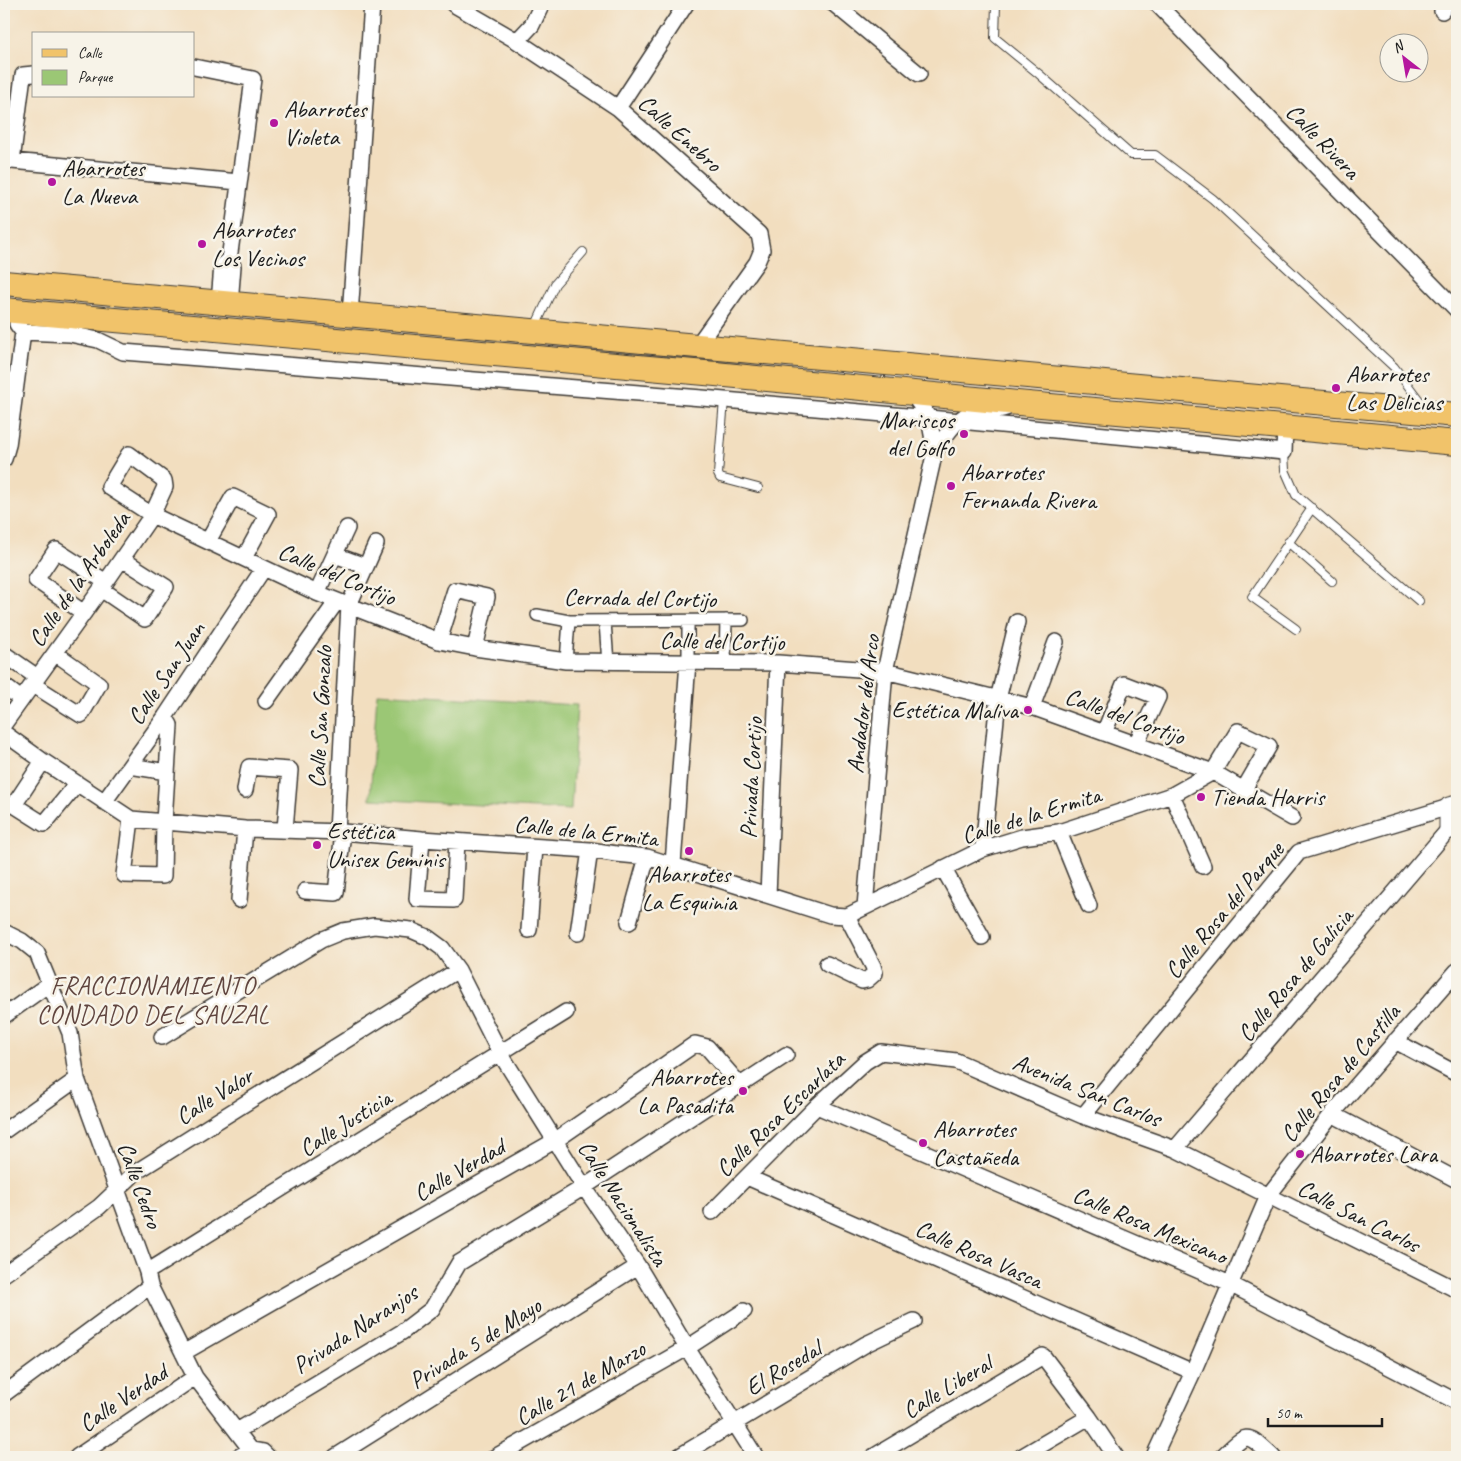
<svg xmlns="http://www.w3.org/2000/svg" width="1461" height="1461" font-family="Caveat,sans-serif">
	<rect width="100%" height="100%" fill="#f7f3e8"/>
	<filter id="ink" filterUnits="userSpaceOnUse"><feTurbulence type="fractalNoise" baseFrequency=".02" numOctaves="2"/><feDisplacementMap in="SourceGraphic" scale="10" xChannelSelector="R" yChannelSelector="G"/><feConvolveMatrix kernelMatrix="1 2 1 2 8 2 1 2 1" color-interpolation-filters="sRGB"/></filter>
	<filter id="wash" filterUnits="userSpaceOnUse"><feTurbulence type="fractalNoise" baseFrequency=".0096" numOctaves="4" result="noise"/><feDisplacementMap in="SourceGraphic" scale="20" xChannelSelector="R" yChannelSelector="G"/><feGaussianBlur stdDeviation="1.12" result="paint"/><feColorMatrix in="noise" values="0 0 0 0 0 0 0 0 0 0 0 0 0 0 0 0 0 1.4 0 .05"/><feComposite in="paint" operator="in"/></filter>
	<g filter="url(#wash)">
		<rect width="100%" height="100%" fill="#f2debf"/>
		<path fill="#9bc775" stroke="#5c7248" d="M377,693L577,705L571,810L370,799Z"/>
	</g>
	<g filter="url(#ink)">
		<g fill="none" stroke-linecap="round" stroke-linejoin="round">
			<defs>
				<path id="service" d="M996,4L995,38L1039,74L1131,155H1155L1213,199L1394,367L1425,408
					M535,327L555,284L583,252
					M724,400L718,474L720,478L758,488
					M1284,452L1285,470L1296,495L1419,601
					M1288,542L1332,581
					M1296,629L1252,597L1312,508"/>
				<path id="pedestrian" d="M537,615L569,621L743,620
					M688,621V662
					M605,622L608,663
					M566,661L569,621
					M725,663L726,620"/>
				<path id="minor" d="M453,4L517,41L618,108L759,234L762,250L757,262L697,346
					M834,4L919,74
					M1157,4L1457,310
					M1442,11L1446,4
					M517,41L532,25L542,4
					M194,67L253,79L229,260L222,265L219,303
					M34,74L23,75L12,161L239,182
					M618,108L686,4
					M229,260L233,266L230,304
					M350,315L372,4
					M23,332L70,334L98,340L123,352L702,398L929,418L1284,452L1285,427
					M935,451C945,437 956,417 974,412C985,410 995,412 1006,408
					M4,459L8,445L23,332L17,324
					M208,541L233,497L268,514L244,558
					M335,555L365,566
					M101,589L145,619L166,587L122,559
					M317,593L347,528
					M84,613L36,580L56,550L106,582
					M439,641L455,590L487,597L475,648
					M4,654L37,677
					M32,684L81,715L99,684L55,653
					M4,686L21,699
					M266,701L337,601
					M1032,707L1056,642
					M4,724L101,589L152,515L165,487L164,480L129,454L109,487L152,515L264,568L317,593L439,641L475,648L566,661L778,663L885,671L1032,707L1213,772L1292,818
					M4,733L43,761L131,819L245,829L343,832L422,839L590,850L616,854L647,857L830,915L847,916L983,849L1022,837L1059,832L1172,795L1213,772L1238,731L1269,746L1244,789
					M1104,733L1124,684L1158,697L1136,744
					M43,761L14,805L44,824L77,784
					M130,766L167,772
					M245,790L249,767L290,770L285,829
					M1172,795L1203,866
					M104,802L165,717L264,568
					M131,819L124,875L163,876L164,822L170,725L165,717
					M337,832L349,605L376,544
					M1059,832L1089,906
					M422,839L417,899L454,900L457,841
					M983,849L998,699L1017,622
					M673,864L688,662
					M943,868L982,937
					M305,891L336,893L343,832
					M768,895L778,663
					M239,900L245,829
					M865,907L885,671L935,451L929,418L912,393
					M629,922L647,857
					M529,930L535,847
					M4,932L22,941L37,953L70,1033L77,1079L147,1272L150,1286L195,1377L251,1450
					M578,933L590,850
					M827,964L862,981L867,980L875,973L873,966L847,916
					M4,1016L49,984
					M162,1037L321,940L343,931L374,926L411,930L427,937L442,948L458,970L500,1053L584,1187L638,1266L687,1348L756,1457
					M1395,1041L1457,1074
					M817,1106L1230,1284L1457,1402
					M1332,1114L1457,1180
					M1083,1116L1299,852L1449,807
					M4,1131L77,1079
					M1175,1149L1449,829
					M747,1177L1193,1372
					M712,1212L817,1106L865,1062L881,1052L956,1061L1083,1116L1175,1149L1457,1290
					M147,1272L566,1012
					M4,1274L99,1207L136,1172L458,970
					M183,1353L556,1140L695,1044L707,1047L739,1084
					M4,1394L150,1286
					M237,1431L402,1332L432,1309L459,1263L584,1187L786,1055
					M251,1450L263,1452L268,1457
					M1155,1454L1193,1372L1268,1196L1332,1114L1457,971
					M77,1457L195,1377
					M238,1457L251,1450
					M335,1457L638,1266
					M495,1457L687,1348L744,1311
					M678,1457L866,1344L914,1321
					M873,1457L1043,1356L1089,1417L1116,1457
					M1021,1457L1089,1417
					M1222,1457C1249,1431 1246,1433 1273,1457"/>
				<path id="tertiary" d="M1457,805L1449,807V829H1457"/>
				<path id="primary" d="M4,283L1457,415
					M4,310L705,373L997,401L1457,443"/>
			</defs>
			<use href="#service" stroke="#3c3934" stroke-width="10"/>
			<use href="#pedestrian" stroke="#3c3934" stroke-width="14"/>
			<use href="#minor" stroke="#3c3934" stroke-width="18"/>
			<use href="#tertiary" stroke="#3c3934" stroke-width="21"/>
			<use href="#primary" stroke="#3c3934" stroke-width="26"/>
			<use href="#service" stroke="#fff" stroke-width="8"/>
			<use href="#pedestrian" stroke="#fff" stroke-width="11"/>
			<use href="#minor" stroke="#fff" stroke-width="15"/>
			<use href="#tertiary" stroke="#fff" stroke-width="19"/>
			<use href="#primary" stroke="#f1c36a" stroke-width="24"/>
		</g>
	</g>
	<g fill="#b5179e" stroke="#f7f3e8" stroke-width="2">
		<circle cx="274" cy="123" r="5"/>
		<circle cx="52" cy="182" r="5"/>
		<circle cx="202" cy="244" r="5"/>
		<circle cx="1336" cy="388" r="5"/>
		<circle cx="964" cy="434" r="5"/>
		<circle cx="951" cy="486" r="5"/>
		<circle cx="1028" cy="710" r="5"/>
		<circle cx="1201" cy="797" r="5"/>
		<circle cx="317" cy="845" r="5"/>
		<circle cx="689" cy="851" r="5"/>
		<circle cx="743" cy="1091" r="5"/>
		<circle cx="923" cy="1143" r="5"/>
		<circle cx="1300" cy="1154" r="5"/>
	</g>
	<g text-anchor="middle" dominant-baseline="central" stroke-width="5" stroke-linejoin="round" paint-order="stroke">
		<g font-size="24" fill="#1c1c1c" stroke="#f7f3e8" text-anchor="start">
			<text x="284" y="109">Abarrotes<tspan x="284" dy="28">Violeta</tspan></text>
			<text x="62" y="168">Abarrotes<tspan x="62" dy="28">La Nueva</tspan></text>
			<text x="212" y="230">Abarrotes<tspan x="212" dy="28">Los Vecinos</tspan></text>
			<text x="1346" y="374">Abarrotes<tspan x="1346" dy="28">Las Delicias</tspan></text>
			<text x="954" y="420" text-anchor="end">Mariscos<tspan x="954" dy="28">del Golfo</tspan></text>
			<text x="961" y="472">Abarrotes<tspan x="961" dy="28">Fernanda Rivera</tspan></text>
			<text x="1018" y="710" text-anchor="end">Estética Maliva</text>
			<text x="1211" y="797">Tienda Harris</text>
			<text x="327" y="831">Estética<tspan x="327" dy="28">Unisex Geminis</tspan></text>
			<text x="689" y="874" text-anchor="middle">Abarrotes<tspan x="689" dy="28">La Esquinia</tspan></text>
			<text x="733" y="1077" text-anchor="end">Abarrotes<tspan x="733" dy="28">La Pasadita</tspan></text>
			<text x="933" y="1129">Abarrotes<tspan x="933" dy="28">Castañeda</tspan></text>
			<text x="1310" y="1154">Abarrotes Lara</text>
		</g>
		<g font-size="24" fill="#1c1c1c" stroke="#f7f3e8">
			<text transform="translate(680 133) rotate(42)">Calle Enebro</text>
			<text transform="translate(1323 141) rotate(46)">Calle Rivera</text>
			<text transform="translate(337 574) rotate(23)">Calle del Cortijo</text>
			<text transform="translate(79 579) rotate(-55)">Calle de la Arboleda</text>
			<text transform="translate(640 598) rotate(1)">Cerrada del Cortijo</text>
			<text transform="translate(722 641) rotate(1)">Calle del Cortijo</text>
			<text transform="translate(166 673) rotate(-56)">Calle San Juan</text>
			<text transform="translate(863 704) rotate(-83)">Andador del Arco</text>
			<text transform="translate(1125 716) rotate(20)">Calle del Cortijo</text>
			<text transform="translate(320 717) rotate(-87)">Calle San Gonzalo</text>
			<text transform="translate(751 778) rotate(-87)">Privada Cortijo</text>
			<text transform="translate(1031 815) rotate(-17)">Calle de la Ermita</text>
			<text transform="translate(586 831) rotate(6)">Calle de la Ermita</text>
			<text transform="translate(1224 910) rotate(-50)">Calle Rosa del Parque</text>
			<text transform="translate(1295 975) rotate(-50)">Calle Rosa de Galicia</text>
			<text transform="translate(1340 1073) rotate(-50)">Calle Rosa de Castilla</text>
			<text transform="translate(1087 1090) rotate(22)">Avenida San Carlos</text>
			<text transform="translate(214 1096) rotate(-32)">Calle Valor</text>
			<text transform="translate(780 1114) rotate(-44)">Calle Rosa Escarlata</text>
			<text transform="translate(345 1123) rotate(-32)">Calle Justicia</text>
			<text transform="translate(459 1170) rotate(-30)">Calle Verdad</text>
			<text transform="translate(140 1185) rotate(70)">Calle Cedro</text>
			<text transform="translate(623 1203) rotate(57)">Calle Nacionalista</text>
			<text transform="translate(1359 1216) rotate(27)">Calle San Carlos</text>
			<text transform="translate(1150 1225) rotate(23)">Calle Rosa Mexicano</text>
			<text transform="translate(979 1254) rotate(24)">Calle Rosa Vasca</text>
			<text transform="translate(355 1329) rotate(-33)">Privada Naranjos</text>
			<text transform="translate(475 1343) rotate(-32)">Privada 5 de Mayo</text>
			<text transform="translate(783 1368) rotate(-31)">El Rosedal</text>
			<text transform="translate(580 1383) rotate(-30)">Calle 21 de Marzo</text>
			<text transform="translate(947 1387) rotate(-31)">Calle Liberal</text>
			<text transform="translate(123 1398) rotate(-34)">Calle Verdad</text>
		</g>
		<g font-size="25" letter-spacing="1" fill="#60453f" stroke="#f7f3e8">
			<text x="153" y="986">FRACCIONAMIENTO<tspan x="153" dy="29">CONDADO DEL SAUZAL</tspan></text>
		</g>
	</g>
	<rect width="1461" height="1461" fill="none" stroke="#f7f3e8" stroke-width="20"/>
	<rect x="32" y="32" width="162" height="65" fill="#f7f3e8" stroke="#9f9d96"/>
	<rect x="42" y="49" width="25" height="8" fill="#f1c36a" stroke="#9f9d96"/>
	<text x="78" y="58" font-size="15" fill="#1c1c1c">Calle</text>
	<rect x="42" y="70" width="25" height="15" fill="#9bc775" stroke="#9f9d96"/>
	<text x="78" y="82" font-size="15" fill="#1c1c1c">Parque</text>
	<g transform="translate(1404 58) rotate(329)"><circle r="24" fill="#f7f3e8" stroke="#9f9d96"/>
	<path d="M0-4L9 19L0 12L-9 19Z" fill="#b5179e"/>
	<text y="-8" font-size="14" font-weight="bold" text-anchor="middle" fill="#1c1c1c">N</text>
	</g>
	<path d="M1268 1418v8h114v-8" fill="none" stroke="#1c1c1c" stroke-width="2.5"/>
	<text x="1276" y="1418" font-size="15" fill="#1c1c1c" stroke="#f7f3e8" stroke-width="4" paint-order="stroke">50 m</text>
</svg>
